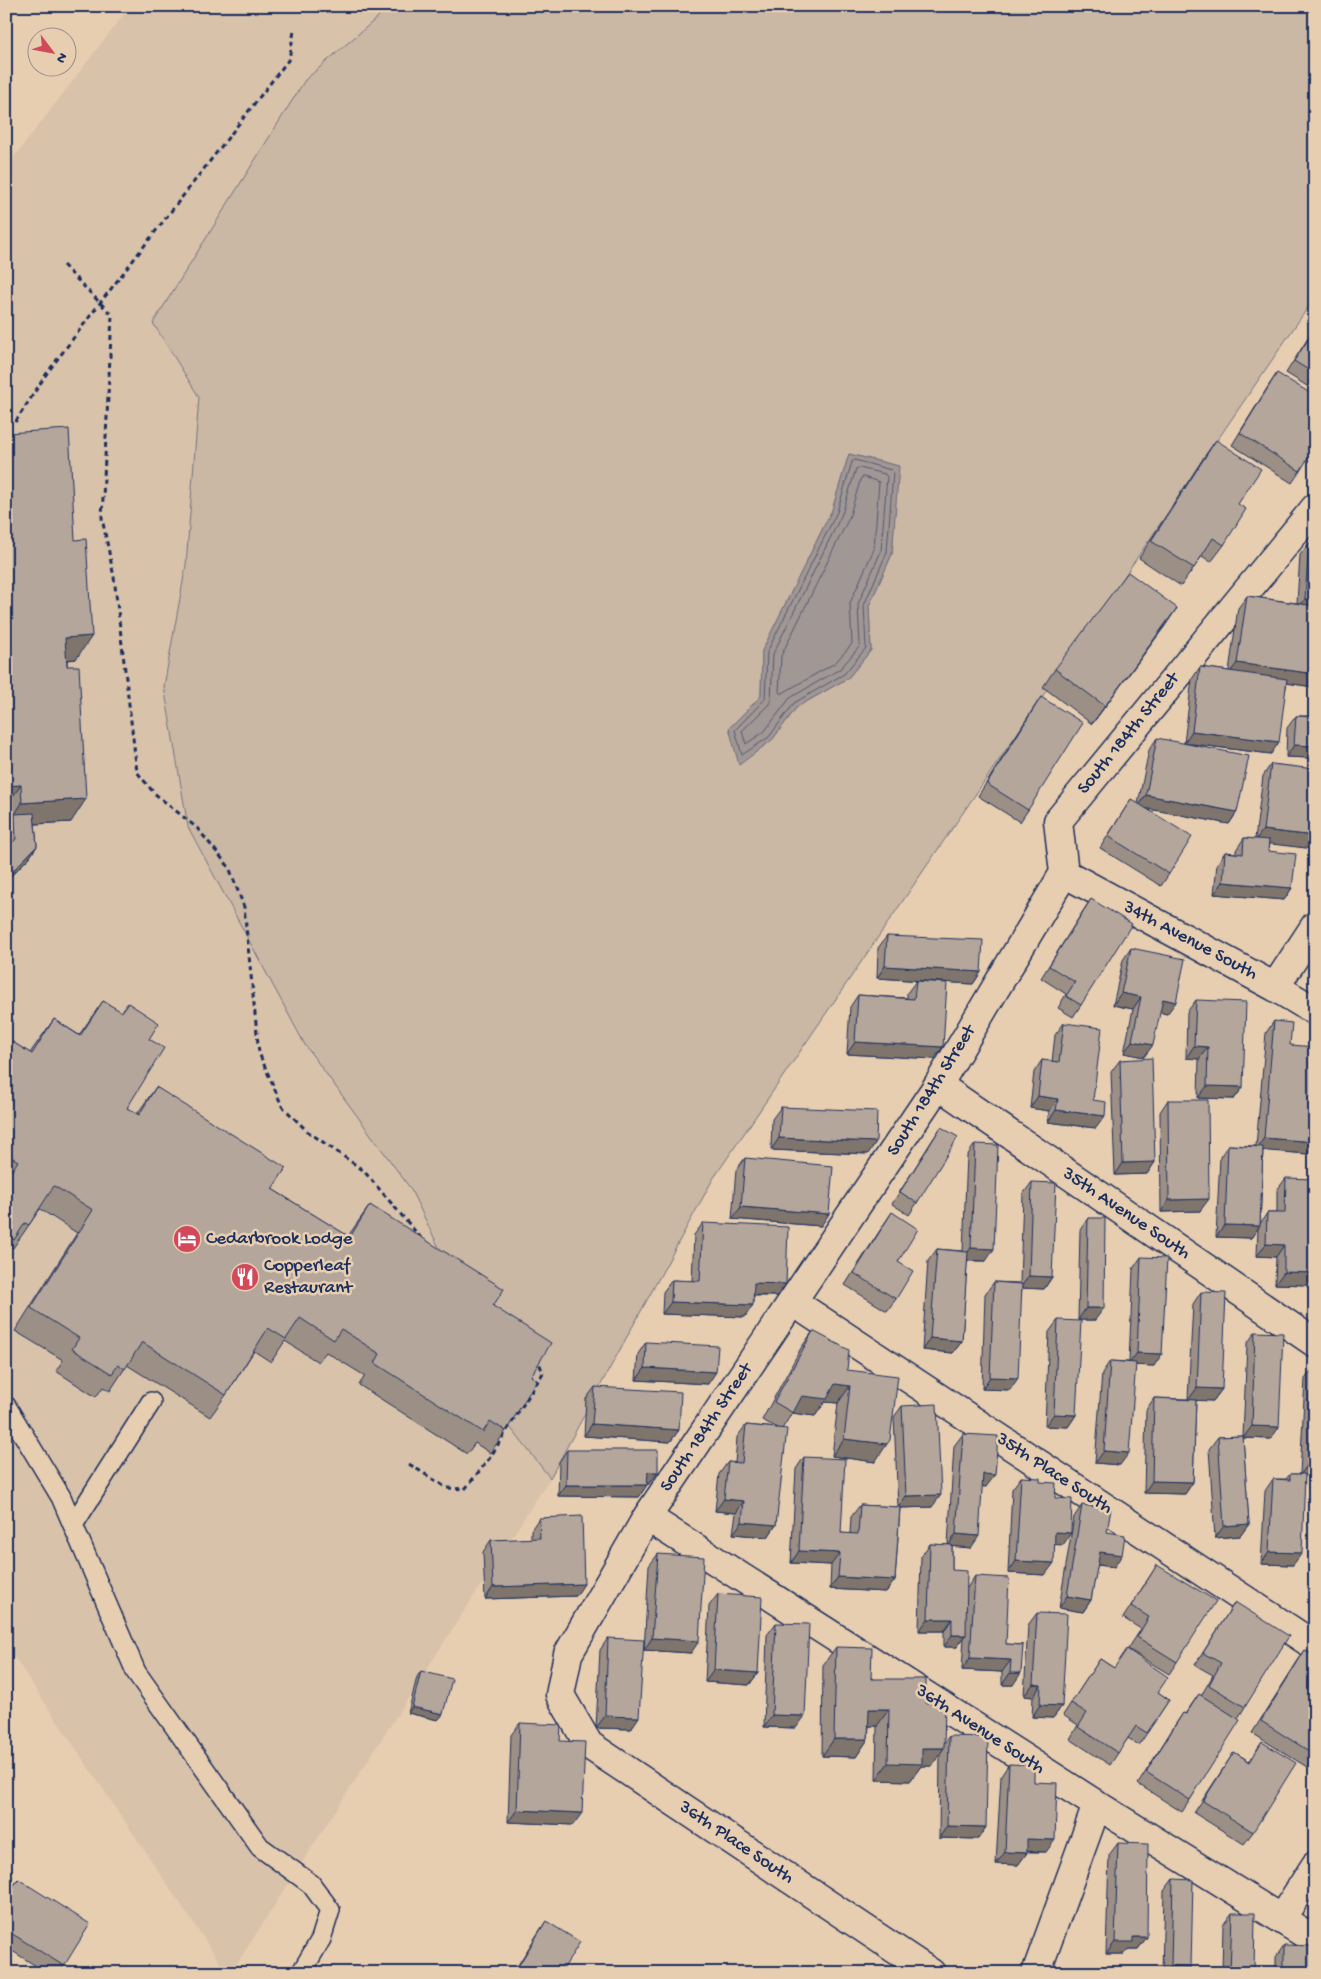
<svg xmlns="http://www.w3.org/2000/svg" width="1321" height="1979" font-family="'Gochi Hand',sans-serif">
	<rect width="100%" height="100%" fill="#e8ceb0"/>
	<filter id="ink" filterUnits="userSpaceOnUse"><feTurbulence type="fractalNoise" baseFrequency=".02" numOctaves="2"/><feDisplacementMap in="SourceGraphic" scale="10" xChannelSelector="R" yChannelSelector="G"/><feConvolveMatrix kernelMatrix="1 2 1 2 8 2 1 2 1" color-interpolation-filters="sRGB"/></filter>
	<g filter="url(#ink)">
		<path fill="#d9c2aa" d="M130,6H386L153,323L199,396L186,565L164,686L188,828L305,1045L410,1188L463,1297L470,1376L550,1478L231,1973H227L6,1645V168Z"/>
		<path fill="#cab7a4" stroke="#727381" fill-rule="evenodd" d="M386,6H1315V297L713,1179L550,1478L470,1376L463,1297L410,1188L305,1045L188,827L164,686L186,565L199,397L153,323L305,80L378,17ZM849,454L898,466L892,554L869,606L871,650L848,678L797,707L772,740L729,728L761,696L762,651L832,510Z"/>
		<path fill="#a19794" stroke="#6b6d7e" d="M849,454L899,466L892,554L869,606L871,650L848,678L797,707L772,740L739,765L729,728L761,696L762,651L832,510Z"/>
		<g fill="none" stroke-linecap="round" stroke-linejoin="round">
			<path stroke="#515974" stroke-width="1" d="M855,460L891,470L893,472L887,552L864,605L866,648L844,674L794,703L769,737L742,755L735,730L765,699L767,652L837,512L852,462Z
				M859,468L885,474L887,477L881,551L858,604L860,646L840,669L790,698L764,732L746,744L742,731L769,704L771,699L773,654L842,514L856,469Z
				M864,477L879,482L874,549L850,603L852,644L835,663L781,694L779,692L781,656L849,518L861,478Z"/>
			<defs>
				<path id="service" d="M6,1406L61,1497L136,1672L260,1847L311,1884L330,1910L321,1939L301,1973
					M73,1525L151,1402"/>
				<path id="minor" d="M1064,873L1275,987L1315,1011
					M1275,987L1315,926
					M938,1085L1315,1343
					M793,1302L1315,1646
					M647,1517L1097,1805L1315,1940
					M1281,1919L1315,1866
					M931,1973L589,1745L560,1695L568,1654L647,1517L938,1085L1064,873L1058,821L1315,508
					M1036,1973L1097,1805"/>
			</defs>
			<use href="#service" stroke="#1b2f5e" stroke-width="22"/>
			<use href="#minor" stroke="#1b2f5e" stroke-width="31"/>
			<path stroke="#1b2f5e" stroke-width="3" stroke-dasharray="5 4" stroke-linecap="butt" d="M63,265L112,315L102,518L114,577L137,772L154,793L197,828L229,867L244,907L259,1053L282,1106L307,1131L363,1170L421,1238
				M6,421H16L47,373L100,303L289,59L294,31
				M409,1464L447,1488L465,1489L489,1459L543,1373L538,1360"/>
			<use href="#service" stroke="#e8ceb0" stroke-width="19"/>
			<use href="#minor" stroke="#e8ceb0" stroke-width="28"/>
		</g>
		<path fill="#9c8f86" stroke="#1b2f5e" d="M1315,327V391L1286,373Z
			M1277,373L1300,471L1292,483L1232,445L1269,385Z
			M6,433L76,659L67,660L71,822L35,824L37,846L29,858L6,881V850L8,848L6,821Z
			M1216,440L1224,545L1211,562L1202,556L1181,586L1139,558L1204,457Z
			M1309,543L1314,687L1287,683L1271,754L1184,743L1192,679L1200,667L1229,671L1238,608L1247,596L1297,603L1300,555Z
			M1177,608L1092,724L1043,687L1055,669Z
			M1041,697L1028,810L1020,822L978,796L1033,709Z
			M1315,708V849L1269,843L1268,851L1292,888L1284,900L1214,894L1217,864L1225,852L1236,853V850L1244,838L1255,839L1263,776L1271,764L1309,769L1310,758L1286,757L1287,728L1296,716H1314Z
			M1157,738L1237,812L1229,824L1145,808L1169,874L1161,886L1100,848L1131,799L1138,804L1149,750Z
			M1091,899L1081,1005L1073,1017L1058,1008L1066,994L1041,978L1083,911Z
			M887,936L981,972L973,984L877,978L878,948Z
			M1131,948L1167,1014L1160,1012L1144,1057L1124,1053L1133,1009L1113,1005L1123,960Z
			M916,981L934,1059L847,1054L850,1007L858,995L907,998V993Z
			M1196,1000L1243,1087L1234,1099L1198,1098L1199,1059L1186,1058L1187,1012Z
			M103,1001L121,1012L128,1003L149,1039L127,1108L137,1114L156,1087L272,1189L348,1236L370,1205L493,1306L531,1376L506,1431L490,1453L475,1443L467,1454L359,1385L365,1376L326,1352L318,1362L285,1341L271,1362L254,1351L226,1395L210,1417L127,1365L110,1391L103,1387L96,1397L56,1371L63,1360L15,1331L77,1233L40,1209L13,1248L10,1246L6,1251V1038L30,1053L54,1019L79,1035Z
			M1274,1021L1290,1045L1308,1154L1263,1150L1260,1224L1267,1213H1277V1190L1286,1178L1308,1285L1275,1284L1276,1257L1257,1256L1258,1228L1251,1238L1216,1237L1220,1157L1228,1145L1256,1146L1266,1033Z
			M1064,1023L1093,1100L1096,1128L1048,1122L1049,1111L1030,1108L1034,1072L1042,1060L1052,1062L1055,1035Z
			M1120,1060L1155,1162L1147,1174L1115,1175L1111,1072Z
			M1168,1100L1200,1211L1161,1212L1160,1112Z
			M781,1107L868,1154L771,1150L772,1119Z
			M941,1127L917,1203L909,1215L892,1204L933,1139Z
			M975,1144L986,1261H967L962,1341L953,1353L922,1350L928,1261L937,1249L963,1251L967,1156Z
			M745,1158L821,1226L732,1219L736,1170Z
			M1032,1182L1052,1277L1044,1289L1022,1288L1010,1390L982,1389L985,1294L994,1282L1020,1283L1023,1194Z
			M892,1212L898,1262L896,1299L887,1311L845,1285L884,1224Z
			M1088,1218L1095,1320H1078L1080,1230Z
			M703,1223L786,1284L777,1296H753L745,1317L662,1314L663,1292L672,1280L692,1281L694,1235Z
			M1141,1257L1154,1366L1135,1365L1120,1465L1095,1463L1102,1373L1110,1361L1129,1362L1133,1269Z
			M1201,1292L1222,1389L1213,1401L1196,1400L1193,1482L1185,1494L1144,1493L1146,1410L1154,1398L1188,1399L1193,1304Z
			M1058,1320L1076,1415L1068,1427L1045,1426L1049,1332Z
			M813,1331L847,1370L875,1462L832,1456L838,1403L825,1402L815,1416L792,1413L782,1429L776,1525L768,1537L733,1534L736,1513L715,1511L719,1474L728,1462L735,1463L737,1437L746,1425L778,1428L762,1420L801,1348Z
			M1255,1332L1271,1439L1243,1438L1249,1524L1240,1536L1215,1538L1209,1449L1218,1437L1243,1436L1247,1344Z
			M646,1342L708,1384L636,1380L638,1354Z
			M1314,1367H1315V1476L1305,1475L1293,1565L1261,1564L1265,1491L1273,1479H1286L1290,1474H1300L1305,1379Z
			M595,1387L679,1430L670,1442L584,1436L586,1399Z
			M902,1406L932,1507L900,1508L895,1580L886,1592L830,1589L831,1565L791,1563L796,1469L804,1457L841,1533L850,1534L851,1517L860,1505L898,1507L894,1417Z
			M963,1434L986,1487L982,1486L971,1548L952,1546V1570L967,1588L975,1576L1006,1644L1023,1645L1013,1685H1002V1672L962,1670L964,1637L957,1647H944V1631H919L921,1556L930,1544L948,1545L954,1446Z
			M567,1450L649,1484H647L639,1497L558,1496L559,1462Z
			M1021,1477L1040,1482L1055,1498L1063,1545L1055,1544L1045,1575L1008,1573L1012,1489Z
			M1082,1505L1107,1532L1114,1567L1097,1565L1091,1600L1083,1612L1059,1608L1074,1517Z
			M539,1518L576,1596L485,1599L483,1552L491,1540L531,1539V1530Z
			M658,1554L691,1653L644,1650L649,1566Z
			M1157,1565L1177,1662L1169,1674L1128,1649L1141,1629L1123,1618Z
			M718,1594L758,1673L749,1685L705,1682L709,1606Z
			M1235,1602L1245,1707L1238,1718L1190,1800L1182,1812L1138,1784L1175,1725L1183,1713L1185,1714L1199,1694L1201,1696L1213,1675L1195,1665Z
			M1037,1613L1062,1706L1053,1718L1032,1717L1033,1697L1024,1696L1028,1625Z
			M776,1623L796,1728L764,1727L767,1635Z
			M608,1638L631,1729L596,1728L600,1650Z
			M836,1647L871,1679L926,1703L944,1743L949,1736L986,1827L978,1839L939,1838L940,1753L932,1766H921L910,1781L876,1780L877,1726H869L868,1739L856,1757L822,1756L823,1665Z
			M1305,1650L1315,1656V1756L1307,1767L1252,1733L1297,1662Z
			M1100,1659L1114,1668L1158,1692L1169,1700L1139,1745L1128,1738L1110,1765L1070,1739L1078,1725L1063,1715Z
			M421,1671L443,1714L438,1720L408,1713L417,1677Z
			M520,1723L560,1741L573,1825L508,1822L511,1735Z
			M1262,1742L1253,1832L1244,1844L1194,1813L1234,1752L1249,1761Z
			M1009,1764L1034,1782L1046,1852H1027L1018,1865L996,1864L1001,1776Z
			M1118,1843L1147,1937L1138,1949H1128L1124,1954H1106L1109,1855Z
			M18,1879L64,1966L59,1973H47L6,1947V1897Z
			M1173,1879L1186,1973H1162L1164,1891Z
			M1232,1913L1254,1973H1222L1223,1925Z
			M546,1921L561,1973H513L538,1933Z
			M1284,1945L1315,1973H1276V1957Z"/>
		<path fill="#7f746d" stroke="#1b2f5e" d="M1305,599L1315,600V612L1297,611Z
			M1177,608L1165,626L1092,724L1105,706Z
			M92,636L76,659L50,661L65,638Z
			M1237,663L1315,674V686L1314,687L1228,675Z
			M1192,731L1279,742L1271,754L1184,743Z
			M1294,745L1315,746V751L1310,758L1286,757Z
			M1315,764V772H1309Z
			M21,785L6,806V786Z
			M1146,795L1237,812L1229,824L1138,807Z
			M86,799L71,822L16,825L15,814L22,803Z
			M1263,830L1315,836V849L1254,842Z
			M37,846L29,858L6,881V878Z
			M1223,882L1292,888L1284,900L1214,894Z
			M885,966L981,972L973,984L877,978Z
			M1121,993L1141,997L1133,1009L1113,1005Z
			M1163,999L1176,1002L1167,1014L1154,1011Z
			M1132,1041L1153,1045L1144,1057L1124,1053Z
			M855,1042L943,1047L934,1059L847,1054Z
			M1194,1046L1208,1047L1199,1059L1186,1058Z
			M1207,1086L1243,1087L1234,1099L1198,1098Z
			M1038,1096L1058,1099L1049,1111L1030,1108Z
			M1056,1110L1105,1116L1096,1128L1048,1122Z
			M779,1138L876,1142L868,1154L771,1150Z
			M1264,1138L1315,1142V1144L1308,1154L1256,1150Z
			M1155,1162L1147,1174L1115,1175L1123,1163Z
			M1209,1199L1200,1211L1161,1212L1169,1200Z
			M741,1207L829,1214L821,1226L732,1219Z
			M1225,1225L1260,1226L1251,1238L1216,1237Z
			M1266,1244L1284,1245L1276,1257L1257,1256Z
			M971,1248L994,1249L986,1261L962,1260Z
			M1284,1272L1315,1273V1276L1308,1285L1275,1284Z
			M1029,1276L1052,1277L1044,1289L1020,1288Z
			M754,1283L786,1284L777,1296L745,1295Z
			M671,1302L753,1305L745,1317L662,1314Z
			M1086,1308H1104L1095,1320H1078Z
			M930,1338L962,1341L953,1353L922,1350Z
			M1137,1353L1162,1354L1154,1366L1128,1365Z
			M645,1368L716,1372L708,1384L636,1380Z
			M990,1377L1018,1378L1010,1390L982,1389Z
			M835,1384L850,1386L838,1403L825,1402L815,1416L792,1413L802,1396Z
			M1197,1388L1222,1389L1213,1401L1188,1400Z
			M1054,1414L1076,1415L1068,1427L1045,1426Z
			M592,1424L679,1430L670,1442L584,1436Z
			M1252,1426L1279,1427L1271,1439L1243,1438Z
			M844,1439L887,1444L875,1462L832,1456Z
			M1104,1451L1129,1453L1120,1465L1095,1463Z
			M1309,1463L1315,1464V1476L1300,1475Z
			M648,1472H658L649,1484H639Z
			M983,1474L995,1475L986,1487L975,1486Z
			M1152,1481L1193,1482L1185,1494L1144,1493Z
			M566,1485H647L639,1497L558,1496Z
			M941,1495L932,1507L898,1508L906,1496Z
			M724,1499L744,1501L736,1513L715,1511Z
			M742,1522L776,1525L768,1537L733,1534Z
			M1249,1524L1240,1536L1215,1538L1224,1526Z
			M1055,1532L1071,1533L1063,1545L1047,1544Z
			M956,1534L979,1536L971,1548L948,1546Z
			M799,1551L840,1553L831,1565L791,1563Z
			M1100,1552L1122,1555L1114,1567L1091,1564Z
			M1269,1552L1302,1553L1293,1565L1261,1564Z
			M1016,1561L1054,1563L1045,1575L1008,1573Z
			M838,1577L895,1580L886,1592L830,1589Z
			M584,1584L576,1596L485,1599L493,1587Z
			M1067,1596L1091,1600L1083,1612L1059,1608Z
			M928,1619H952L944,1631H919Z
			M952,1635H966L957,1647H944Z
			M652,1638L699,1641L691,1653L644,1650Z
			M970,1658L1011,1660L1002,1672L962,1670Z
			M714,1670L758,1673L749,1685L705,1682Z
			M1010,1673H1021L1013,1685H1002Z
			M1033,1684L1041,1685L1033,1697L1024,1696Z
			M1040,1705L1062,1706L1053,1718L1032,1717Z
			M412,1707L443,1714L438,1720L408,1713Z
			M869,1709H889L877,1726H857Z
			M772,1715L805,1716L796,1728L764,1727Z
			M605,1716L639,1717L631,1729L596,1728Z
			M834,1739H868L856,1757L822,1756Z
			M922,1748H944L932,1766H921L910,1781L876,1780L888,1763Z
			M517,1810L582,1813L573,1825L508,1822Z
			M947,1826L986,1827L978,1839L939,1838Z
			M1027,1839L1055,1840L1046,1852L1019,1851Z
			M1005,1852L1027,1853L1018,1865L996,1864Z
			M1133,1937H1147L1138,1949H1128L1124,1954H1106L1115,1942Z
			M1171,1966L1191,1967L1186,1973H1166Z"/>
		<path fill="#b5a69c" stroke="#1b2f5e" d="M1315,329V374L1294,361Z
			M1277,373L1315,396V447L1300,471L1240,433Z
			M69,429L75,540L86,539L92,636L65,638L67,666H79L86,799L22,803L21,785L6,786V433Z
			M1216,440L1261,469L1238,504L1246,509L1224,545L1213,538L1194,568L1151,541Z
			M1309,543H1315V600L1305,599Z
			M1128,572L1177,608L1105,706L1055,669Z
			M1247,596L1315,606V674L1237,663Z
			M1200,667L1287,679L1279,742L1192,731Z
			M1041,697L1083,723L1028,810L987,784Z
			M1296,716L1315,717V746L1294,745Z
			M1157,738L1249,756L1237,812L1146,795Z
			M1271,764L1315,769V836L1263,830Z
			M1131,799L1192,837L1169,874L1108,836Z
			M34,813L37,846L6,878V850L16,839L15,814Z
			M1244,838L1269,840L1268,851L1296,854L1292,888L1223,882L1225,852L1243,854Z
			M1091,899L1132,924L1081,1005L1066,996L1075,982L1049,966Z
			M887,936L983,940L981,972L885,966Z
			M1131,948L1185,959L1176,1002L1163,999L1153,1045L1132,1041L1141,997L1121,993Z
			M916,981L947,983L943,1047L855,1042L858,995L914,999Z
			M1196,1000L1246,1002L1243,1087L1207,1086L1208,1047L1194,1046Z
			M103,1001L122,1012L128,1003L159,1023L149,1039L164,1048L127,1108L139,1115L156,1087L286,1168L272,1189L350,1237L370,1205L504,1289L493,1306L551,1343L531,1376L537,1380L506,1431L490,1421L483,1432L375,1363L380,1354L341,1329L334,1340L300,1318L286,1339L268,1328L226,1395L142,1342L125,1369L118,1364L112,1374L72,1349L79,1338L31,1308L93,1210L54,1186L29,1225L25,1223L14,1240L6,1235V1180L18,1161L6,1154V1038L32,1054L54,1019L80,1036Z
			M1274,1021L1292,1023L1290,1045L1315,1047V1142L1264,1138Z
			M1064,1023L1102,1028L1093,1100L1106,1102L1105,1116L1056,1110L1058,1099L1038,1096L1042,1060L1059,1062Z
			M1152,1058L1155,1162L1123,1163L1120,1060Z
			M1168,1100H1208L1209,1199L1169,1200Z
			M781,1107L877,1111L876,1142L779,1138Z
			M941,1127L958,1137L917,1203L900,1192Z
			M975,1144L998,1145L994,1249L971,1248Z
			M1228,1145L1263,1147L1260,1226L1225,1225Z
			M745,1158L833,1166L829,1214L741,1207Z
			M1286,1178L1315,1179V1273L1284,1272V1245L1266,1244L1267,1213H1285Z
			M1032,1182L1056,1183L1052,1277L1029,1276Z
			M892,1212L918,1229L898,1262L913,1271L896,1299L854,1273Z
			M1088,1218H1105L1104,1308H1086Z
			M703,1223L788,1227L786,1284L754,1283L753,1305L671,1302L672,1280L700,1281Z
			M937,1249L968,1252L962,1341L930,1338Z
			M1141,1257L1167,1258L1162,1354L1137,1353Z
			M994,1282L1022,1284L1018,1378L990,1377Z
			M1201,1292L1226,1293L1222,1389L1197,1388Z
			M1058,1320L1081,1321L1076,1415L1054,1414Z
			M813,1331L849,1350L847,1370L898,1376L890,1440L887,1444L844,1439L850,1386L835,1384L827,1399L802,1396L793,1413L774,1402Z
			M1255,1332L1283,1333L1279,1427L1252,1426Z
			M646,1342L718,1346L716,1372L645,1368Z
			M1110,1361L1136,1363L1129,1453L1104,1451Z
			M1314,1367H1315V1464L1309,1463Z
			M595,1387L681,1392L679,1430L592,1424Z
			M1154,1398L1196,1400L1193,1482L1152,1481Z
			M937,1404L941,1495L906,1496L902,1406Z
			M746,1425L787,1429L776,1525L742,1522L744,1501L724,1499L728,1462L742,1463Z
			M963,1434L998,1436L995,1475L983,1474L979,1536L956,1534Z
			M1243,1436L1249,1524L1224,1526L1218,1437Z
			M567,1450H658V1472H648L647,1485H566Z
			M804,1457L845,1459L841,1533L858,1534L860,1505L900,1507L895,1580L838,1577L840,1553L799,1551Z
			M1290,1474H1305L1302,1553L1269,1552L1273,1479L1290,1480Z
			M1021,1477L1040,1478V1482L1056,1483L1055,1498L1072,1499L1071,1533L1055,1532L1054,1563L1016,1561Z
			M1082,1505L1111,1509L1107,1532L1125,1535L1122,1555L1100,1552L1091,1600L1067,1596Z
			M582,1516L584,1584L493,1587L491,1540L540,1538L539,1518Z
			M930,1544L952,1545V1570L967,1571L966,1635H952V1619H928Z
			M658,1554L704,1557L699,1641L652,1638Z
			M1157,1565L1216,1601L1177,1662L1137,1637L1149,1617L1131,1606Z
			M975,1576L1009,1578L1006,1644L1023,1645L1021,1673H1010L1011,1660L970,1658Z
			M718,1594L762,1597L758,1673L714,1670Z
			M1235,1602L1289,1636L1245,1707L1209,1685L1221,1663L1203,1653Z
			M1037,1613L1067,1614L1062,1706L1040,1705L1041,1685L1033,1684Z
			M776,1623L809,1624L805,1716L772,1715Z
			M608,1638L644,1640L639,1717L605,1716Z
			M836,1647L872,1648L871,1679H926V1703H945L944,1748H922V1764L888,1763L889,1709H869L868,1739H834Z
			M1127,1649L1168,1677L1158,1692L1169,1700L1147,1733L1136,1726L1118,1753L1078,1727L1087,1713L1071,1703L1100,1659L1114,1668Z
			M1305,1650L1315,1656V1755L1261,1721Z
			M421,1671L452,1679L443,1714L412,1707Z
			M1199,1694L1240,1720L1190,1800L1146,1772L1183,1713L1186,1714Z
			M520,1723L561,1725L560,1741L585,1742L582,1813L517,1810Z
			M949,1736L988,1737L986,1827L947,1826Z
			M1262,1742L1296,1763L1253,1832L1203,1801L1234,1752L1250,1762Z
			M1009,1764L1034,1765V1782L1057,1783L1055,1840L1027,1839V1853L1005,1852Z
			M1118,1843L1148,1844L1147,1937H1133V1942H1115Z
			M18,1879L90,1924L64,1966L6,1930V1898Z
			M1173,1879L1193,1880L1191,1967L1171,1966Z
			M1232,1913H1255L1254,1973H1230Z
			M546,1921L580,1942L561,1973H514Z
			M1284,1945L1315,1946V1973H1284Z"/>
	</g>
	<defs>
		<symbol id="hotel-disc" viewBox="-11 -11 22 22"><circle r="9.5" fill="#d1495b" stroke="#e8ceb0"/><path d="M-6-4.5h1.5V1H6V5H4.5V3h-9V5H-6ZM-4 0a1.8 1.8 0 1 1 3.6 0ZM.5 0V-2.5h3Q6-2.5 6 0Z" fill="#fff"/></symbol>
		<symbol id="restaurant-disc" viewBox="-11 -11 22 22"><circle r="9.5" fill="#d1495b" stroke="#e8ceb0"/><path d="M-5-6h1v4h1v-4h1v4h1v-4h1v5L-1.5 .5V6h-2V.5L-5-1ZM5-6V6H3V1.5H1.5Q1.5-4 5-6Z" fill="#fff"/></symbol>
	</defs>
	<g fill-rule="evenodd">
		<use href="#hotel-disc" x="171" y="1223" width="32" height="32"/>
		<use href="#restaurant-disc" x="229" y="1261" width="32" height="32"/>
	</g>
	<g text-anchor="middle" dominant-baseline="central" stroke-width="5" stroke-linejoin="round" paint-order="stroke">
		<g font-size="19" fill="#1b2f5e" stroke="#e8ceb0">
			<text transform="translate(1129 734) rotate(-51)">South 184th Street</text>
			<text transform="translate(1190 941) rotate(28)">34th Avenue South</text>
			<text transform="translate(932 1091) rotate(-58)">South 184th Street</text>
			<text transform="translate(1126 1214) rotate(34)">35th Avenue South</text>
			<text transform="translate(707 1428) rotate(-56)">South 184th Street</text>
			<text transform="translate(1054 1474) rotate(33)">35th Place South</text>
			<text transform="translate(980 1730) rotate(33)">36th Avenue South</text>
			<text transform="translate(736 1843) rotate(34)">36th Place South</text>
		</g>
		<g font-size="19" fill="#1b2f5e" stroke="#e8ceb0" text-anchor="start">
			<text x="206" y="1239">Cedarbrook Lodge</text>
			<text x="264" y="1266">Copperleaf<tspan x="264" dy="22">Restaurant</tspan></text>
		</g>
	</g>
	<rect width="1321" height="1979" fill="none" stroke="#e8ceb0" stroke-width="25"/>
	<rect x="12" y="12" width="1296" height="1954" fill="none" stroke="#1b2f5e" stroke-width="2" filter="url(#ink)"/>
	<g transform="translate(52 52) rotate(122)"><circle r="24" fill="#e8ceb0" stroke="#968e8f"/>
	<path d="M0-4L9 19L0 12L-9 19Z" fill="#d1495b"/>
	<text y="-8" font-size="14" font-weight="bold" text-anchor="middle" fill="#1b2f5e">N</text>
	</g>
</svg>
